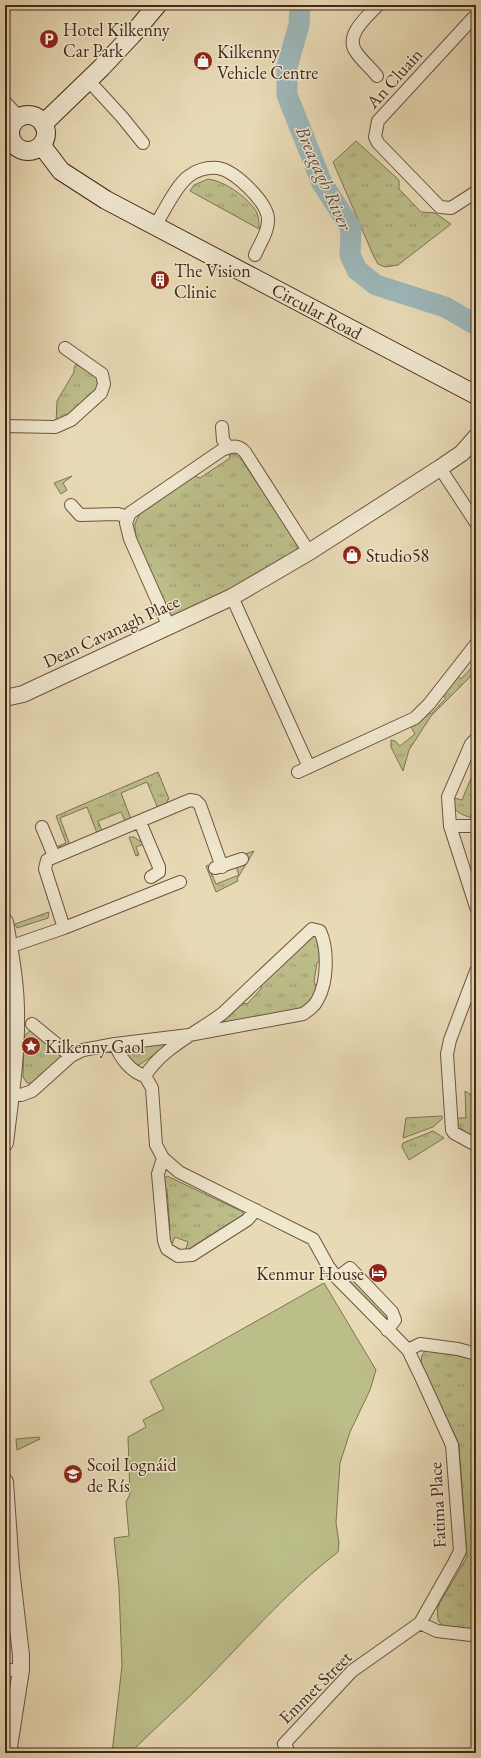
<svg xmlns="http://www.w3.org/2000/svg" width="481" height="1758" font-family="'EB Garamond',serif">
	<defs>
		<pattern id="grass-tufts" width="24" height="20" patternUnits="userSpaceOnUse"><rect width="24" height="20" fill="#bcbe8a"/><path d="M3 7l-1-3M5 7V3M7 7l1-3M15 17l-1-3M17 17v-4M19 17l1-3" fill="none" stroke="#9a9a70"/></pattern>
	</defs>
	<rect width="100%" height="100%" fill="#e8dab5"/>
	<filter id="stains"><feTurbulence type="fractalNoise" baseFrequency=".005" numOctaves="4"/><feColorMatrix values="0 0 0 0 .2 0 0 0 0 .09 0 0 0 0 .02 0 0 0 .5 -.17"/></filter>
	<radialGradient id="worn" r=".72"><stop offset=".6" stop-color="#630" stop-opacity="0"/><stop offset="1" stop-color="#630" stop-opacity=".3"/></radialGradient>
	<path fill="url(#grass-tufts)" stroke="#807252" d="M356,141L399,180V189L421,212L435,213L451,224L398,265L385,267L378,264L374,257L333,162Z
		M208,179C224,181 244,195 254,208C259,214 259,222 259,229L190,191L194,185Z
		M76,364L97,377L98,388L65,419L56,423L57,401L74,372V368Z
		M229,454H235L242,460L298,545L296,552L239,585L176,615L172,616L169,613L135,536V524L139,514L194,476L200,478L230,458Z
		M72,476L63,483L67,490L61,494L54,483Z
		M476,653V671L431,716L409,750L403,771L391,747V740L395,741L400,746L415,734L411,727L428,712L431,714L446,698L442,695L458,676L461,679L473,666L472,659Z
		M474,771L476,772V819C465,816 449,812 454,798L462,800Z
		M158,772L169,799L167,800L170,806L159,811L147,782L121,793L131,819L125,821L121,812L98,821L102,831L97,833L87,807L60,818L70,845L62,848L58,846L66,843L56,816Z
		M129,837H134L144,844L136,847L139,855L136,856Z
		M254,851L237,879L238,881L216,892L206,866L208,865L216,884L239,875L236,867L241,866L244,861L242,855Z
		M49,912L48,918L17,928L15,924Z
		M314,935L318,940L322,959L317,963L314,982L318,988L309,1002L302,1008L221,1024L242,1003L247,1004L261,989L262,982Z
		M30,1031L34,1032L60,1052L61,1057L59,1062L31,1083H27L23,1077L24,1038L26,1034Z
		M165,1043L166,1047L139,1065H136L125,1054V1049L129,1048Z
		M465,1091L476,1098V1138C467,1133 457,1129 457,1118H466Z
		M442,1116V1119L433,1127L403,1138L406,1118Z
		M433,1131L444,1138L409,1160L402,1147L403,1143Z
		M167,1176L243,1212L244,1218L235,1225L230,1223L195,1245L197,1248L185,1251L188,1242L175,1237L171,1246L166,1236L170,1230L167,1189L163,1187L162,1181Z
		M353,1279L390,1317L386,1320L349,1283Z
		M428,1347L469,1356L476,1362V1629C469,1631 464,1630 456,1630C440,1628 436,1622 438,1606L467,1557L459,1444L421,1364L422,1355Z
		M39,1437L40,1439L17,1450L16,1439Z"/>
	<path fill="#bcbe8a" stroke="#807252" d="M324,1283L376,1370L370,1390L350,1432L340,1463L336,1523L339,1543L338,1552C286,1592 244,1642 198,1688C176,1710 152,1731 130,1753H112L122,1666L119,1588L114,1538L129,1536L126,1502L130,1494L128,1437L146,1427L143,1420L164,1409L150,1381Z"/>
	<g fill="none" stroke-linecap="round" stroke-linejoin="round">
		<path stroke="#9db7ba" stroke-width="21" d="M300,5L299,25L287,67V95L322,183L351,228L350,255L357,270L376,285L445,307L476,325"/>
		<defs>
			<path id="minor" d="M476,18H473L378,121L375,137L378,143L440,207L451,208L476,192
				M377,76C371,68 362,61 356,52C344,35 367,17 378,5
				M88,80L122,117L143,143
				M5,102L19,117
				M155,226C164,212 176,185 189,176C197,170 208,167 218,168C235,171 266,201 268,218C269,231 260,243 255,255
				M5,426L55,427L71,420L101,393L104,384L102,374L65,348
				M222,427L223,440L228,447
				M440,468L476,523
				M71,505L80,515L118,514L127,517
				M232,597L309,767
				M169,627L130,539L126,523L130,513L222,450C232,446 238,444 245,452L309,552
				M476,739L471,744L448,797L450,826L476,907
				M298,772L415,718L429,704L476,644
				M140,822L159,867V872L151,877
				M450,826H476
				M42,827L54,856
				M215,868L242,859
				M64,928L45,869L47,860L190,800L196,801L200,805L222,867
				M9,947L64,928L180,882
				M476,971L450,1040L447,1054L452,1130L454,1133L476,1145
				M32,1024L71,1056
				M115,1044C120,1058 131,1072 145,1076
				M145,1076L152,1088L156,1145L163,1158L158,1174L164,1241L167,1249L178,1256L192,1255L247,1220L256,1210
				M11,1094L21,1095L32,1091L71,1056L83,1050L115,1044L189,1035L303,1014C309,1010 315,1006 318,999C328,981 328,948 320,931L312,929L223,1013C197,1033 163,1047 145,1076
				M163,1158L179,1172L313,1239L328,1266L337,1278L408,1350L421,1377L452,1445L460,1551L454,1563L420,1623L437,1631L471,1635L476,1634
				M337,1278L350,1268L392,1312L395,1320L387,1330
				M408,1350L420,1344L458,1349L476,1354
				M5,1670H21
				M288,1753L287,1748L284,1744L352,1671L420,1623"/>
			<path id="tertiary" d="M5,698L23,694L232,597L309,552L440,468L462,453L476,437
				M5,922C10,952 16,982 16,1013C17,1056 10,1100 5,1143
				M5,1482L11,1569L21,1655V1670L8,1753"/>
			<path id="secondary" d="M10 133a18 18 0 1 1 36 0a18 18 0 1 1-36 0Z
				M43,124L101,68L132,35L157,5
				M42,146L61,171L106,200L476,395"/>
		</defs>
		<use href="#minor" stroke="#6d5441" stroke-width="14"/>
		<use href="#tertiary" stroke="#6d5441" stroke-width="18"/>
		<use href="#secondary" stroke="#44271a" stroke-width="20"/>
		<use href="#minor" stroke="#f0e7cf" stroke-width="12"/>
		<use href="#tertiary" stroke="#f0e7cf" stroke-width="16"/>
		<use href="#secondary" stroke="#f0e7cf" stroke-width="18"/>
	</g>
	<defs>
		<symbol id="parking-disc" viewBox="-11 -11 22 22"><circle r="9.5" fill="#8f2418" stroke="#f0e7cf"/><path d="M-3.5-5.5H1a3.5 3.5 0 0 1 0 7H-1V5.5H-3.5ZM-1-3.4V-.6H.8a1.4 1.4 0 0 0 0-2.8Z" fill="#fff"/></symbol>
		<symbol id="shop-disc" viewBox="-11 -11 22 22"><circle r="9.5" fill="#8f2418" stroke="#f0e7cf"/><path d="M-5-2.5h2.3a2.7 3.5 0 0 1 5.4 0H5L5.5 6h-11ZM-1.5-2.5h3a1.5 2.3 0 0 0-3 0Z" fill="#fff"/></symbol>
		<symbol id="building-disc" viewBox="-11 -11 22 22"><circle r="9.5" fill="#8f2418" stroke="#f0e7cf"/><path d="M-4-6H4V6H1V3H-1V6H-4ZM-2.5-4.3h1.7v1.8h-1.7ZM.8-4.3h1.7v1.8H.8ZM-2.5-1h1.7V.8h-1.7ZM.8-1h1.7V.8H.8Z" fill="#fff"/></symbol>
		<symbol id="sight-disc" viewBox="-11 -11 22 22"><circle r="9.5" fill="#8f2418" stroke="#f0e7cf"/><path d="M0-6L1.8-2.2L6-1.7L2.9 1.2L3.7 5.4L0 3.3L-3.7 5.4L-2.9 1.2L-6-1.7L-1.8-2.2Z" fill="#fff"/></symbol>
		<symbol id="hotel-disc" viewBox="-11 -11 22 22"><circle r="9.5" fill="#8f2418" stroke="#f0e7cf"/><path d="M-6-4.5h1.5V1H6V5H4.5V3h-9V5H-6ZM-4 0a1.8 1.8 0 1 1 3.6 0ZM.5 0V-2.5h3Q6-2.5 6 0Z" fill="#fff"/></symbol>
		<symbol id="school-disc" viewBox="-11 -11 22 22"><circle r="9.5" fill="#8f2418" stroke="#f0e7cf"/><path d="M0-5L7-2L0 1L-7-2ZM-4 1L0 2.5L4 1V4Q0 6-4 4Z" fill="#fff"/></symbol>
	</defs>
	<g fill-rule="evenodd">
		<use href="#parking-disc" x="38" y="28" width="22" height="22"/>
		<use href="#shop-disc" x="192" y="50" width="22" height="22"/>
		<use href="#building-disc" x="149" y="269" width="22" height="22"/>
		<use href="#shop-disc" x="341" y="544" width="22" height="22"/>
		<use href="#sight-disc" x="20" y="1035" width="22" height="22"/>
		<use href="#hotel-disc" x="367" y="1262" width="22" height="22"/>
		<use href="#school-disc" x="62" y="1463" width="22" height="22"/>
	</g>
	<g text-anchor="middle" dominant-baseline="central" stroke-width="3" stroke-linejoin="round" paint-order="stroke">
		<g font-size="18" fill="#44271a" stroke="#f0e7cf" text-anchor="start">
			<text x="63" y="29">Hotel Kilkenny<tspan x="63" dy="21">Car Park</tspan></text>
			<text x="217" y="51">Kilkenny<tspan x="217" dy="21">Vehicle Centre</tspan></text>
			<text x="174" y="270">The Vision<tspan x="174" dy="21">Clinic</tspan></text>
			<text x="366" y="555">Studio58</text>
			<text x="45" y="1046">Kilkenny Gaol</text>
			<text x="364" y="1273" text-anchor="end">Kenmur House</text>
			<text x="87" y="1464">Scoil Iognáid<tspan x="87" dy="21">de Rís</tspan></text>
		</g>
		<g font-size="18" fill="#44271a" stroke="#f0e7cf">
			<text transform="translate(394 78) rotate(-48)">An Cluain</text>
			<text transform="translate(317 311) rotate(28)">Circular Road</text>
			<text transform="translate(111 631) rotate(-25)">Dean Cavanagh Place</text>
			<text transform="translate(437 1505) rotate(-93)">Fatima Place</text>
			<text transform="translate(315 1687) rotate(-45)">Emmet Street</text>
		</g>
		<g font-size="19" font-style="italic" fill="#5a4b42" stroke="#f0e7cf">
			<text transform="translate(324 178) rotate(66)">Breagagh River</text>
		</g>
	</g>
	<rect width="481" height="1758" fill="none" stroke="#e8dab5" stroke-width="20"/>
	<rect x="6" y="6" width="469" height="1746" fill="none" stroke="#44271a" stroke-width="2"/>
	<rect x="10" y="10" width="461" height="1738" fill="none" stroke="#44271a"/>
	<rect width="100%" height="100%" filter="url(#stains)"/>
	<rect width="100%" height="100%" fill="url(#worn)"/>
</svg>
